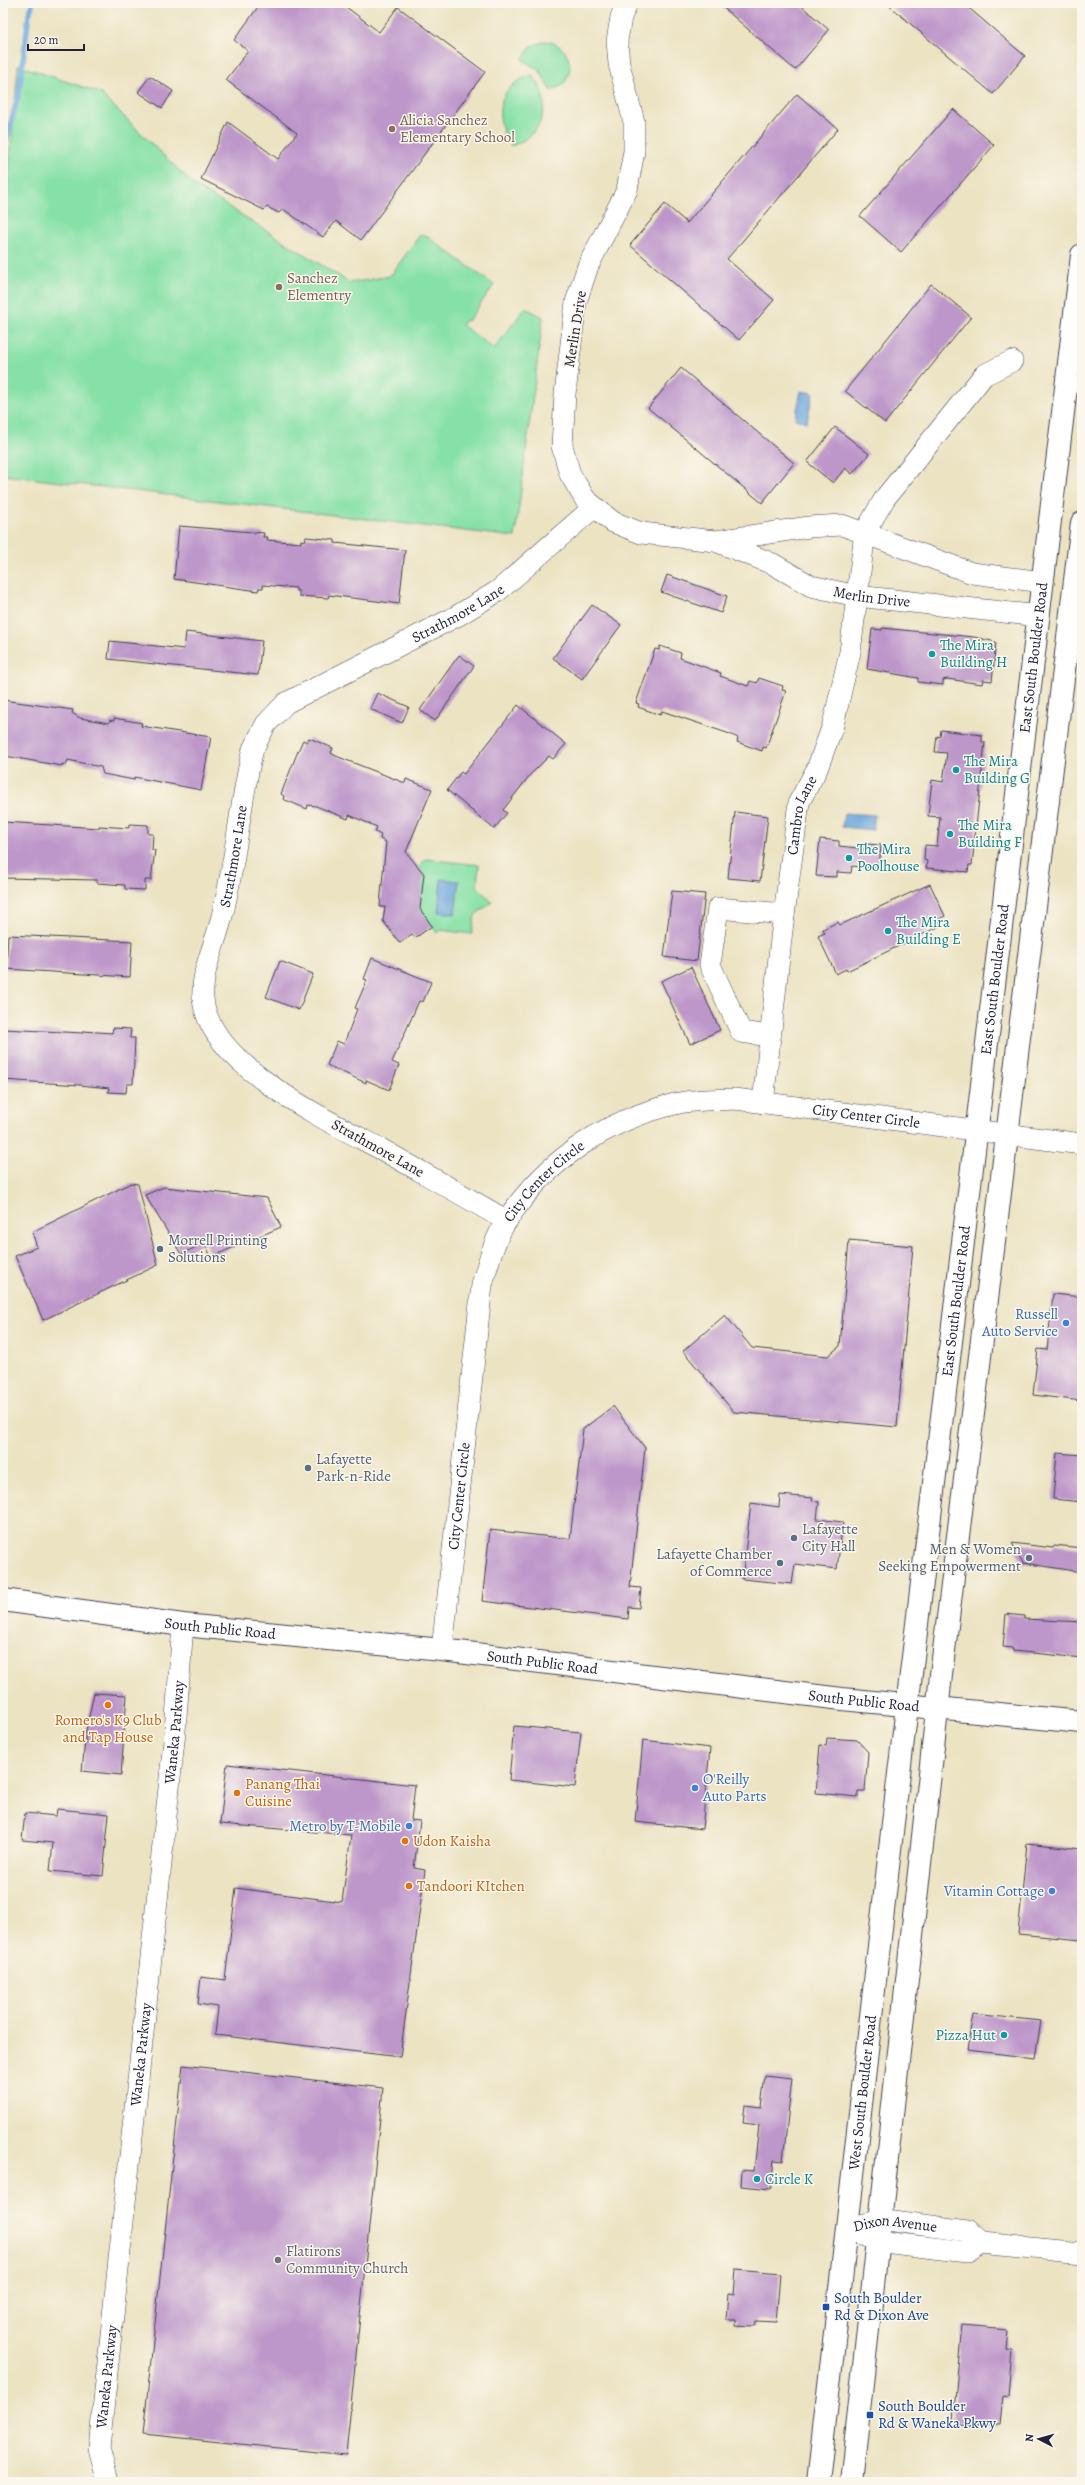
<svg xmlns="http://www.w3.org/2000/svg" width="1085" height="2485" font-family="Alegreya,serif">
	<rect width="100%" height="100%" fill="#fbf7ec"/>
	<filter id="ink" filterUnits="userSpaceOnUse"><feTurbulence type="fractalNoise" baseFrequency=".025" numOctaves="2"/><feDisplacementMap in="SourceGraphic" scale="8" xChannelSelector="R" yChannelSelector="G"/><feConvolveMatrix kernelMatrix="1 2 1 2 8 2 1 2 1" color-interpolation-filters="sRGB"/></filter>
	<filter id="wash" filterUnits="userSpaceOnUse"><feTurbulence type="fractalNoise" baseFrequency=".012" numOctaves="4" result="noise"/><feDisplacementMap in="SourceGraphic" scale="16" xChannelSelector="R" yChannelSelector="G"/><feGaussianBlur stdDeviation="0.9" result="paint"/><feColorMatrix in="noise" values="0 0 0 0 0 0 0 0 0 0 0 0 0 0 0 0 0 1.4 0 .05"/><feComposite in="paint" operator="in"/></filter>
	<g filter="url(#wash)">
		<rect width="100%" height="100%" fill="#ece3c3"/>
		<path fill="#86e1a6" stroke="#548270" d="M546,41C576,45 578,86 550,90L540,71L522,59L532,46Z
			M18,65L100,93L194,185L350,283L390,276L420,235H425L494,285L468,321L465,320L462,325L494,349L525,308L543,317L515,537L3,475V237Z
			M532,75C555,100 543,137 511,146C492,118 496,86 532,75Z
			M426,859L479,865L477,886L492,902L475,915L472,934L440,930L437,933L420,909L410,888L425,876L418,867Z"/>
		<path fill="#6ca6dc" stroke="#47648c" d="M801,391L813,393L807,422L795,419Z
			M844,813L875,815L873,830L842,827Z
			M441,879L459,881L455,914L438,912Z"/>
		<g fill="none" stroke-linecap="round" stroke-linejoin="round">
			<path stroke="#6ca6dc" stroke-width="5.5" d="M3,152L19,92L29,14L33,3"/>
		</g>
		<g id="blocks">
			<path fill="#bd97ca" d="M261,3H341L379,32L398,7L485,72L361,240L336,221L323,237L283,209L279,213L267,207L264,210L201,179L228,122L278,159L297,133L226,80L248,51L234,40Z
				M718,3H798L829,30L795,70Z
				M886,3H963L1025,56L993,94Z
				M150,76L173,91L162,108L138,92Z
				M797,94L838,129L727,259L774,300L739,340L630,245L665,204L687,223Z
				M953,109L994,145L901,252L860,216Z
				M931,284L971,317L885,423L845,391Z
				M681,368L794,463L762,503L648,408Z
				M835,427L869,454L852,474L845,468L833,483L807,462Z
				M179,526L264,533L263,537H268L267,540L301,543V540L305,541L306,537L335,540V543L405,550L399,604L329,595L328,598L299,596V591H296V588L263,585V588H259L258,591L174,579Z
				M667,575L727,596L721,613L661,592Z
				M592,605L621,625L582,679L553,658Z
				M882,628L974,637L996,642L992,681L983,680L982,684L947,679L943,680V685L918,682V678L867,669L872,629L882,630Z
				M186,632L262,641L258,675L108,659L110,641L184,649Z
				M660,646L681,653L680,658L721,673L720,676L748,686L750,681L757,683L759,678L783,686L782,690L786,691L766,748L763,747L762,751L737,742L738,738L730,734L662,711L660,715L638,707L639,704L636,703L655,649L659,650Z
				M459,655L474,666L435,721L420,710Z
				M377,693L409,707L402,723L370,709Z
				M3,700L73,710L72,713L80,718L109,723L110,720L114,721V718L142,723L141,726L211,737L201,790L134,777V780L103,774L101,767L68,760L66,765L62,764V766L5,756L6,751L3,750Z
				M518,705L566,744L553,759L549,756L530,775L503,810L507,813L494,829L447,790L461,772L464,774Z
				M941,730L982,735V742H985L972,865H969L968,872L926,868L927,861L924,860L925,845L937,846L940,817L928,816L932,780L943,782L947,753L935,752L937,736L940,737Z
				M309,738L333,748L331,753L336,756L405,783L406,779L432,789L406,852L424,874L420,909L432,926L415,938L412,934L400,943L383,921L385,907H380L381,894L386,842L380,839L381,835L375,832L377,827L349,815L348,819L316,806L308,805L307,809L283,799L284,796L281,794L296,756L303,740L307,742Z
				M735,812L768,816L760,881L728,878Z
				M3,822L99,828V826L129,828V824L148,825V834H153L152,850H155L151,880H145V890L125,889V885L97,883V880L3,878Z
				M820,839L839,841V846L866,849V844L881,845L879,869L852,866L851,873L837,872V877L816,876Z
				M930,884L945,916L939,919L942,925L847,971L846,969L836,974L818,936L825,933L823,929L838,922L840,925Z
				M672,891L705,894L697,961L664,957Z
				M8,935L132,941L130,977L6,969Z
				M372,958L431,982L423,1002L419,1001L392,1062L399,1065L389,1090L366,1080V1083L327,1065L337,1041L344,1044L357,1009L355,1008L367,980L364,979Z
				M280,961L313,974L299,1010L266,997Z
				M691,967L720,1030L690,1044L661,981Z
				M113,1028L131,1029L130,1038H135L133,1084H127L126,1093L108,1092L109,1088L80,1085L3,1080V1029L83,1033V1031L112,1033Z
				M131,1183L138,1184L158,1265L43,1320L15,1256L37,1247L32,1232Z
				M164,1187L267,1198L281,1227L211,1257L205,1243L181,1254L145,1195Z
				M849,1240L913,1246L897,1427L734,1412L683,1351L725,1315L752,1348L828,1356L840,1346Z
				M1053,1294L1082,1297V1401L1033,1395L1038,1349L1047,1350Z
				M613,1406L645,1448L630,1587L641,1588L639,1608L629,1607L628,1619L482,1601L490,1530L570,1539L583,1429Z
				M1057,1453L1082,1455V1502L1053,1499Z
				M780,1495L813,1498L812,1501L819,1502L817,1519L843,1522L837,1569L795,1564L792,1584L742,1579L751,1503L779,1507Z
				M1012,1543L1053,1548L1054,1545L1082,1548V1572L1023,1563Z
				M1006,1614L1024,1616V1619L1082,1622V1658L1013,1651L1012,1648L1003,1647Z
				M94,1693L127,1695L121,1775L82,1771L86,1730Z
				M514,1726L581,1732L575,1787L509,1780Z
				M827,1738L857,1740L868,1752L865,1791H858V1797L816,1793L820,1745L826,1746Z
				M643,1740L710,1748L702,1829L635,1822Z
				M227,1764L415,1785L411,1820L420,1821L414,1868L425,1870L400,2057L215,2035L218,2007L198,2004L201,1977L225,1980L236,1888L342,1902L351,1835L220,1824Z
				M57,1809L109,1814L103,1876L50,1871L53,1843L22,1840L25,1813L56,1816Z
				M1027,1843L1082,1849V1940L1018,1934Z
				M973,2014L1041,2021L1035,2058L967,2050Z
				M183,2065L383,2088L346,2455L143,2434Z
				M765,2075L792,2078L783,2161L774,2160L771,2189L741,2186L742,2170L754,2171L759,2125L743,2123L745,2105L761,2107Z
				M736,2270L780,2274L776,2322L756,2321L755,2326L736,2325V2319H726L728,2294L734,2295Z
				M962,2325L1008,2329L1006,2349L1012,2350L1008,2398L1003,2397L1000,2423L979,2422V2427L961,2425V2421H953Z"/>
		</g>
	</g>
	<g filter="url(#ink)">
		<use href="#blocks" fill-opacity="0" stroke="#403f4f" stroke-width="1"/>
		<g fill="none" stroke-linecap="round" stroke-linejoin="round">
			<defs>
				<g id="street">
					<path d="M627,3L621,17L617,41L619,64L634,122V151L627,190L588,266L576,302L565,394L562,446L570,474L585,499L613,522L641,533L716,541L809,527L842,525L972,573L1043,582"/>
					<path id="s1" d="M718,542L773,564L811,586L857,596L1039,616"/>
					<path d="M770,1036L741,1032L710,965L718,908L784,914"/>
					<path id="s2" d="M763,1103L782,930L799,802L817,769L833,725L850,652L865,532L885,498L984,375L1012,361"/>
					<path id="s3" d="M507,1221C465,1196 423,1173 381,1149C329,1121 208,1065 203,998C201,970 215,946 221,920C236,864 239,806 253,749L266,724L286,703L457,616L498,591L593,508"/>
					<path id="s4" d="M442,1650L482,1285C488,1263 494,1240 507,1220C546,1161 606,1120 675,1104C694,1099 715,1100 735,1099L1082,1144"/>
					<path id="s5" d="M848,2228L882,2220L894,2221L968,2231L981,2243L1082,2253"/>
					<path d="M862,2234L891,2243L967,2252L981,2243"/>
					<path id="s6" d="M108,2482L99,2448L175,1731L183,1625"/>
				</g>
				<g id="secondary">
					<path id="s7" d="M3,1600L183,1625L442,1650L842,1699L1082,1722"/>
					<path id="s8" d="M818,2482L893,1823L1082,255"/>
					<path d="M851,2482L941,1675L1082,523"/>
				</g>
			</defs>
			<use href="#street" stroke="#403f4f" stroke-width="22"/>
			<use href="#secondary" stroke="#403f4f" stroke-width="24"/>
			<use href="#street" stroke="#fff" stroke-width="21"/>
			<use href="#secondary" stroke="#fff" stroke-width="22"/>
		</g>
	</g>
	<g fill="#8d6e63" stroke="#fbf7ec" stroke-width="1.5">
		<circle cx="392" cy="129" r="4"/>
		<circle cx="279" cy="287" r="4"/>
	</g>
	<g fill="#0f9aa8" stroke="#fbf7ec" stroke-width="1.5">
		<circle cx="932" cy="654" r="4"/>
		<circle cx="956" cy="770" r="4"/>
		<circle cx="950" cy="834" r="4"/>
		<circle cx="849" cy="858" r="4"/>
		<circle cx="888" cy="931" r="4"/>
		<circle cx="1004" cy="2035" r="4"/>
		<circle cx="757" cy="2179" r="4"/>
	</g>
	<g fill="#5c6f8a" stroke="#fbf7ec" stroke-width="1.5">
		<circle cx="160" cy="1249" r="4"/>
		<circle cx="308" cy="1468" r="4"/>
		<circle cx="794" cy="1538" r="4"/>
		<circle cx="1029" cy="1558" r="4"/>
		<circle cx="780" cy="1563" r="4"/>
	</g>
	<g fill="#3f7fe0" stroke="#fbf7ec" stroke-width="1.5">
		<circle cx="1066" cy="1323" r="4"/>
		<circle cx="695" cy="1788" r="4"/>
		<circle cx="409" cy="1826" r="4"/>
		<circle cx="1052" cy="1891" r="4"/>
	</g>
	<g fill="#e8710a" stroke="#fbf7ec" stroke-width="1.5">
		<circle cx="108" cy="1705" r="4"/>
		<circle cx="237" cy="1793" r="4"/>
		<circle cx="405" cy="1841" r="4"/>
		<circle cx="409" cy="1886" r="4"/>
	</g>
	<circle fill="#6b7280" stroke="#fbf7ec" stroke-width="1.5" cx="278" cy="2260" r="4"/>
	<g fill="#1a4fb4" stroke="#fbf7ec" stroke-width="1.5">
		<rect x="822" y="2303" width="8" height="8" rx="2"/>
		<rect x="866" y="2411" width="8" height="8" rx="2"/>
	</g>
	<g text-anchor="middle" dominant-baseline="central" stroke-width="3" stroke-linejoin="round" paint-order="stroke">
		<g font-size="15" fill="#785e54" stroke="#fbf7ec" text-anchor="start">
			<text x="400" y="120">Alicia Sanchez<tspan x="400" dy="17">Elementary School</tspan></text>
			<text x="287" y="278">Sanchez<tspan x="287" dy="17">Elementry</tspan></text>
		</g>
		<g font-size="15" fill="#22223b" stroke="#fbf7ec">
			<text transform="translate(575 329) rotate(-81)">Merlin Drive</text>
			<text stroke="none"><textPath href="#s1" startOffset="165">Merlin Drive</textPath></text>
			<text stroke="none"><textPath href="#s3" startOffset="892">Strathmore Lane</textPath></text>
			<text stroke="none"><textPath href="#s8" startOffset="1837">East South Boulder Road</textPath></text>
			<text stroke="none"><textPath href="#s2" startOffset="291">Cambro Lane</textPath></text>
			<text stroke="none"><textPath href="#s3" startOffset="532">Strathmore Lane</textPath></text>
			<text stroke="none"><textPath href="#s8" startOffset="1513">East South Boulder Road</textPath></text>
			<text stroke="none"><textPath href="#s4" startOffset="839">City Center Circle</textPath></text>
			<text transform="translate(378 1148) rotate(29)">Strathmore Lane</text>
			<text stroke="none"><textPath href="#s4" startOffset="491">City Center Circle</textPath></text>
			<text stroke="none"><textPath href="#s8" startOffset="1189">East South Boulder Road</textPath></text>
			<text stroke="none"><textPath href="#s4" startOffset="155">City Center Circle</textPath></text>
			<text stroke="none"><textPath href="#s7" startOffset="219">South Public Road</textPath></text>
			<text stroke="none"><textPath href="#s7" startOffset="543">South Public Road</textPath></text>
			<text stroke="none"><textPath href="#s7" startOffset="867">South Public Road</textPath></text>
			<text stroke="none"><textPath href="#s6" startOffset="755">Waneka Parkway</textPath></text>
			<text stroke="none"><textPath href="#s6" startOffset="431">Waneka Parkway</textPath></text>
			<text stroke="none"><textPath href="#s8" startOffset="392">West South Boulder Road</textPath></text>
			<text stroke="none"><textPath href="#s5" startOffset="48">Dixon Avenue</textPath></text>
			<text stroke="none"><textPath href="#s6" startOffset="107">Waneka Parkway</textPath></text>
		</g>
		<g font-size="15" fill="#0d838f" stroke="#fbf7ec" text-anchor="start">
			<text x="940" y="645">The Mira<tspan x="940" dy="17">Building H</tspan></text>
			<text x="964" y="761">The Mira<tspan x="964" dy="17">Building G</tspan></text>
			<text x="958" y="825">The Mira<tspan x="958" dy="17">Building F</tspan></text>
			<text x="857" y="849">The Mira<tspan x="857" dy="17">Poolhouse</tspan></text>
			<text x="896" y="922">The Mira<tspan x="896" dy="17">Building E</tspan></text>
			<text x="996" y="2035" text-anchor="end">Pizza Hut</text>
			<text x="765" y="2179">Circle K</text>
		</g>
		<g font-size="15" fill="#4e5e75" stroke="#fbf7ec" text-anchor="start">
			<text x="168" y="1240">Morrell Printing<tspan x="168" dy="17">Solutions</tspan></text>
			<text x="316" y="1459">Lafayette<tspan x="316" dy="17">Park-n-Ride</tspan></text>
			<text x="802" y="1529">Lafayette<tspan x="802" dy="17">City Hall</tspan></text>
			<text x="1021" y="1549" text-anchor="end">Men &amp; Women<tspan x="1021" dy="17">Seeking Empowerment</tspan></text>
			<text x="772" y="1554" text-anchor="end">Lafayette Chamber<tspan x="772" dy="17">of Commerce</tspan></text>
		</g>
		<g font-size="15" fill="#366cbe" stroke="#fbf7ec" text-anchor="end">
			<text x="1058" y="1314">Russell<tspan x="1058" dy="17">Auto Service</tspan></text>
			<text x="703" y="1779" text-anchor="start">O'Reilly<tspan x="703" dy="17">Auto Parts</tspan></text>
			<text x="401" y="1826">Metro by T-Mobile</text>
			<text x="1044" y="1891">Vitamin Cottage</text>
		</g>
		<g font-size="15" fill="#c56008" stroke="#fbf7ec" text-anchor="start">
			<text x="108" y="1720" text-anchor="middle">Romero's K9 Club<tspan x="108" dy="17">and Tap House</tspan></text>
			<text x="245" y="1784">Panang Thai<tspan x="245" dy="17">Cuisine</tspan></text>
			<text x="413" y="1841">Udon Kaisha</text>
			<text x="417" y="1886">Tandoori KItchen</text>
		</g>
		<g font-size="15" fill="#5b616d" stroke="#fbf7ec" text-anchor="start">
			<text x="286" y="2251">Flatirons<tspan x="286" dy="17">Community Church</tspan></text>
		</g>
		<g font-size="15" fill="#164399" stroke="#fbf7ec" text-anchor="start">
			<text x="834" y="2298">South Boulder<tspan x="834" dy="17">Rd &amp; Dixon Ave</tspan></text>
			<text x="878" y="2406">South Boulder<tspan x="878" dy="17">Rd &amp; Waneka Pkwy</tspan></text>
		</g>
	</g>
	<rect width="1085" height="2485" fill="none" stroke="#fbf7ec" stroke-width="16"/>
	<g transform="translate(1039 2439) rotate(276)" stroke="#fbf7ec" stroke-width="3" paint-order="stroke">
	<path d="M0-3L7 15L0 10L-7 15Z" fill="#22223b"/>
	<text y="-6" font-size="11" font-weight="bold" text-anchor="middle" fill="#22223b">N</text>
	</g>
	<path d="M28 44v6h56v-6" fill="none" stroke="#22223b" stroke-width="2"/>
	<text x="34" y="44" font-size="12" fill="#22223b" stroke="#fbf7ec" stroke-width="3" paint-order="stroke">20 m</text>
</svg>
